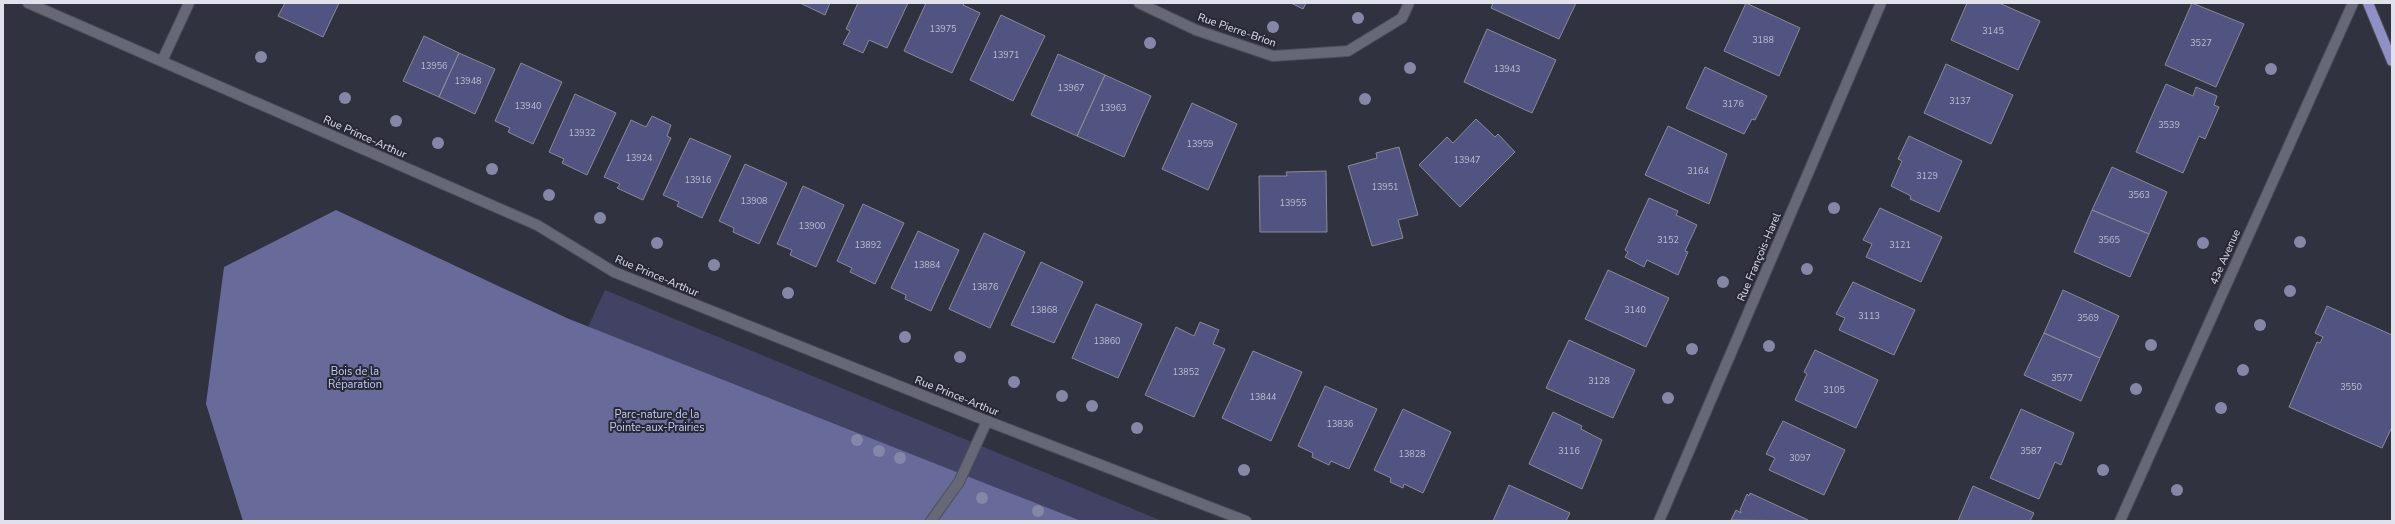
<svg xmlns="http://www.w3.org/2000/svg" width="2395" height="524" font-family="'Nunito Sans',sans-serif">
	<rect width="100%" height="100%" fill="#313240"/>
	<path fill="#414264" d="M605,290L1162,521H498Z"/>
	<path fill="#686a9a" d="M336,210L569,319L1081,521H243L206,404L224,267Z"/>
	<path fill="#515381" stroke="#888a99" d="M285,3H339L323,37L278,16Z
		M800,3H830L825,15Z
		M858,3H908L887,48L869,40L863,53L843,44L850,31L846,29Z
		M926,3H965L963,5L980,13L952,73L904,51Z
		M1291,3H1306L1303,9Z
		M1493,3H1576L1559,39L1491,8Z
		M1746,3L1800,28L1779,76L1724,51Z
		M1967,3H1999L2040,21L2018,70L1951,40Z
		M2192,3L2244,24L2216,87L2165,65Z
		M1001,15L1045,36L1013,101L970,80Z
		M1487,29L1556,60L1532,113L1464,82Z
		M424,36L459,53L439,97L403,81Z
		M459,53L495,69L475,114L439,97Z
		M1058,54L1105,75L1077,136L1031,115Z
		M521,63L562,82L533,144L508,132L510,128L495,121Z
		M1946,64L2013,95L1991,144L1924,113Z
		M1705,67L1767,96L1755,120L1752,119L1744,134L1686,108Z
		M1105,75L1151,96L1124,157L1077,136Z
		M2166,84L2193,96L2196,87L2217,96L2214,105L2219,107L2205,139L2199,136L2183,173L2136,152Z
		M575,94L616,113L587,175L562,163L564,159L549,152Z
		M1192,103L1237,124L1208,190L1162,169Z
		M652,116L671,125L667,136L671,138L643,200L617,188L620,184L604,177L631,120L646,127Z
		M1476,119L1495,137L1498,134L1515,152L1460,207L1419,165L1447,137L1453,143Z
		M1668,126L1727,154L1709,204L1645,175Z
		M1909,136L1962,161L1939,212L1910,199L1911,196L1891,186L1902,161L1898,159Z
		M690,138L731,156L702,218L677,206L679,202L663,195Z
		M1399,147L1418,215L1398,220L1403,238L1372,246L1348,166L1377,158L1376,153Z
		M745,164L787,183L759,244L733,232L734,228L719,221Z
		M2112,167L2167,192L2149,234L2092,210Z
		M1326,171L1327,232H1260L1259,176H1287L1286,172Z
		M803,186L844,205L816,267L790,255L792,250L777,244Z
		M1649,198L1678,211L1676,215L1697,225L1685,251L1688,252L1678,275L1647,260L1644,267L1625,257L1628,252L1625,250Z
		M863,204L904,223L875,284L850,272L852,268L837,261Z
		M1880,208L1942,237L1921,282L1866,257L1872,244L1863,240Z
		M2092,210L2149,234L2130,277L2074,252Z
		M918,231L959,250L931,311L905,299L906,295L891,288Z
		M984,233L1025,252L990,328L949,309Z
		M1041,262L1083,282L1054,343L1011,325Z
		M1608,270L1669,298L1646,347L1585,319Z
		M1853,282L1915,310L1894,355L1839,330L1845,318L1836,314Z
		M2063,290L2119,316L2100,358L2044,333Z
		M1096,304L1142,324L1118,378L1072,358Z
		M2327,306L2392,335V427L2382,448L2289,407L2317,342L2320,343L2323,337L2315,333Z
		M1200,322L1219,330L1213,344L1225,349L1194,417L1145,395L1176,327L1194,336Z
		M2044,333L2100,358L2081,401L2024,375Z
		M1569,340L1635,370L1613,418L1546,388Z
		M1815,350L1878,380L1856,428L1795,400L1807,374L1804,372Z
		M1253,351L1302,372L1271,441L1222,418Z
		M1325,386L1377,409L1349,469L1331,461L1329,465L1312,457L1313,453L1298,446Z
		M1403,409L1451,432L1423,493L1404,484L1403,488L1390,482L1391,478L1374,470Z
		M2021,409L2074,433L2061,465L2055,462L2039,499L1990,478Z
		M1553,412L1582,426L1581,429L1602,440L1582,489L1529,464Z
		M1783,421L1845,450L1824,495L1769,470L1775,458L1766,454Z
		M1509,485L1570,513L1566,521H1493Z
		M1973,486L2034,513L2030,521H1958Z
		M1750,493L1808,520V521L1731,520L1736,510L1741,513L1740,510L1747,494L1749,496Z"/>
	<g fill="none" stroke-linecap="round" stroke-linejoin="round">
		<defs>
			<path id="lane" d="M931,521L959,482L987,421"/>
			<path id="street" d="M28,3L537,225L614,272L987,421L1246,521
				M1139,3L1196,30L1273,56L1348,51L1402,18L1409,3
				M162,61L189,3
				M1659,521L1881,3
				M2120,521L2353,3"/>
			<path id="primary" d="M2368,3L2392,61"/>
		</defs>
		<use href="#lane" stroke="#4d4e59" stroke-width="12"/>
		<use href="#street" stroke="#4d4e59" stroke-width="12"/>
		<use href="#primary" stroke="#4d4e59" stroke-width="12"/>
		<use href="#lane" stroke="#676877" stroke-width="10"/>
		<use href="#street" stroke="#676877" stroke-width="10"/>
		<use href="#primary" stroke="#8f91c6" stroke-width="10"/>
	</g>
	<g fill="#8487a6">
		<circle cx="1358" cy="18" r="6"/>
		<circle cx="1273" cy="27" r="6"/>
		<circle cx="1150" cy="43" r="6"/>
		<circle cx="261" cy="57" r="6"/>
		<circle cx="1410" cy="68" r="6"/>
		<circle cx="2271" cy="69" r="6"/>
		<circle cx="345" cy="98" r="6"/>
		<circle cx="1365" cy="99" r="6"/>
		<circle cx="396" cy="121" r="6"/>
		<circle cx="438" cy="143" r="6"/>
		<circle cx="492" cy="169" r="6"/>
		<circle cx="549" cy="195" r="6"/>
		<circle cx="1834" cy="208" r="6"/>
		<circle cx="600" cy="218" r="6"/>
		<circle cx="2300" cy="242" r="6"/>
		<circle cx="657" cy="243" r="6"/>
		<circle cx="2203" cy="243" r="6"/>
		<circle cx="714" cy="265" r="6"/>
		<circle cx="1807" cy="269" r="6"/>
		<circle cx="1723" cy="282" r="6"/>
		<circle cx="2290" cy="291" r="6"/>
		<circle cx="788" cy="293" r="6"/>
		<circle cx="2260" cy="325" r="6"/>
		<circle cx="905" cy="337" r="6"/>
		<circle cx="2151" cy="345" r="6"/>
		<circle cx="1769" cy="346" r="6"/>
		<circle cx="1692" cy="349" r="6"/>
		<circle cx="960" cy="357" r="6"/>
		<circle cx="2243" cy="370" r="6"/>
		<circle cx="1014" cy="382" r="6"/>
		<circle cx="2136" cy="389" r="6"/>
		<circle cx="1062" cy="396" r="6"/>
		<circle cx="1668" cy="398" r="6"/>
		<circle cx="1092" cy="406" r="6"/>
		<circle cx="2221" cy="408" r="6"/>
		<circle cx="1137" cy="428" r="6"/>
		<circle cx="857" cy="440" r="6"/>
		<circle cx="879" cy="451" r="6"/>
		<circle cx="900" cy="458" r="6"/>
		<circle cx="1244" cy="470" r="6"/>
		<circle cx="2103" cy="470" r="6"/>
		<circle cx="2177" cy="490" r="6"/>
		<circle cx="982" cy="498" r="6"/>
		<circle cx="1038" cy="511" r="6"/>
	</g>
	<g text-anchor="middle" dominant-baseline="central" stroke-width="4" stroke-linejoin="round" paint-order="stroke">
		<g font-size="9" fill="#bcbed0">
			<text x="943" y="29">13975</text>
			<text x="1993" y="31">3145</text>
			<text x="1763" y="40">3188</text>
			<text x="2201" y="43">3527</text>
			<text x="1006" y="55">13971</text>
			<text x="434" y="66">13956</text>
			<text x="1507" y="69">13943</text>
			<text x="468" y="81">13948</text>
			<text x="1071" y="88">13967</text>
			<text x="1960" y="101">3137</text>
			<text x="1733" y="104">3176</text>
			<text x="528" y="106">13940</text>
			<text x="1113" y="108">13963</text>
			<text x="2169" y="125">3539</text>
			<text x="582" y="133">13932</text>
			<text x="1200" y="144">13959</text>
			<text x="639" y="158">13924</text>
			<text x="1467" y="160">13947</text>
			<text x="1698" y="171">3164</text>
			<text x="1927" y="176">3129</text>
			<text x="698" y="180">13916</text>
			<text x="1385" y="187">13951</text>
			<text x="2139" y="195">3563</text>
			<text x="754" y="201">13908</text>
			<text x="1293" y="203">13955</text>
			<text x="812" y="226">13900</text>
			<text x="1668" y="240">3152</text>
			<text x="2109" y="240">3565</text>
			<text x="868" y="245">13892</text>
			<text x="1900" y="245">3121</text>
			<text x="927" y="265">13884</text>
			<text x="985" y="287">13876</text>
			<text x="1044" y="310">13868</text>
			<text x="1635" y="310">3140</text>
			<text x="1869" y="316">3113</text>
			<text x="2088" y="318">3569</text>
			<text x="1107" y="341">13860</text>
			<text x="1186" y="372">13852</text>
			<text x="2062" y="378">3577</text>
			<text x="1599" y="381">3128</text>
			<text x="2351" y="387">3550</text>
			<text x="1834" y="390">3105</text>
			<text x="1263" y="397">13844</text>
			<text x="1340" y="424">13836</text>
			<text x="1569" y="451">3116</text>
			<text x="2031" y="451">3587</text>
			<text x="1412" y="454">13828</text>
			<text x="1800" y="458">3097</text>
		</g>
		<g font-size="11" fill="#e0e1ea" stroke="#272835">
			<text transform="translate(1237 30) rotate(19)">Rue Pierre-Brion</text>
			<text transform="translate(365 137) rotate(24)">Rue Prince-Arthur</text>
			<text transform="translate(1759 257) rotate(-67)">Rue François-Harel</text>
			<text transform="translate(2225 257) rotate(-66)">43e Avenue</text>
			<text transform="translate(657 276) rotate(23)">Rue Prince-Arthur</text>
			<text transform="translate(957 396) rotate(22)">Rue Prince-Arthur</text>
		</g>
		<g font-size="11" fill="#c8ccf9" stroke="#272835">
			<text x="355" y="371">Bois de la<tspan x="355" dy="13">Réparation</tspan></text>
			<text x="657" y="414">Parc-nature de la<tspan x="657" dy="13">Pointe-aux-Prairies</tspan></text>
		</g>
	</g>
	<rect width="2395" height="524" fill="none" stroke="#e0e1ea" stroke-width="8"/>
</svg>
